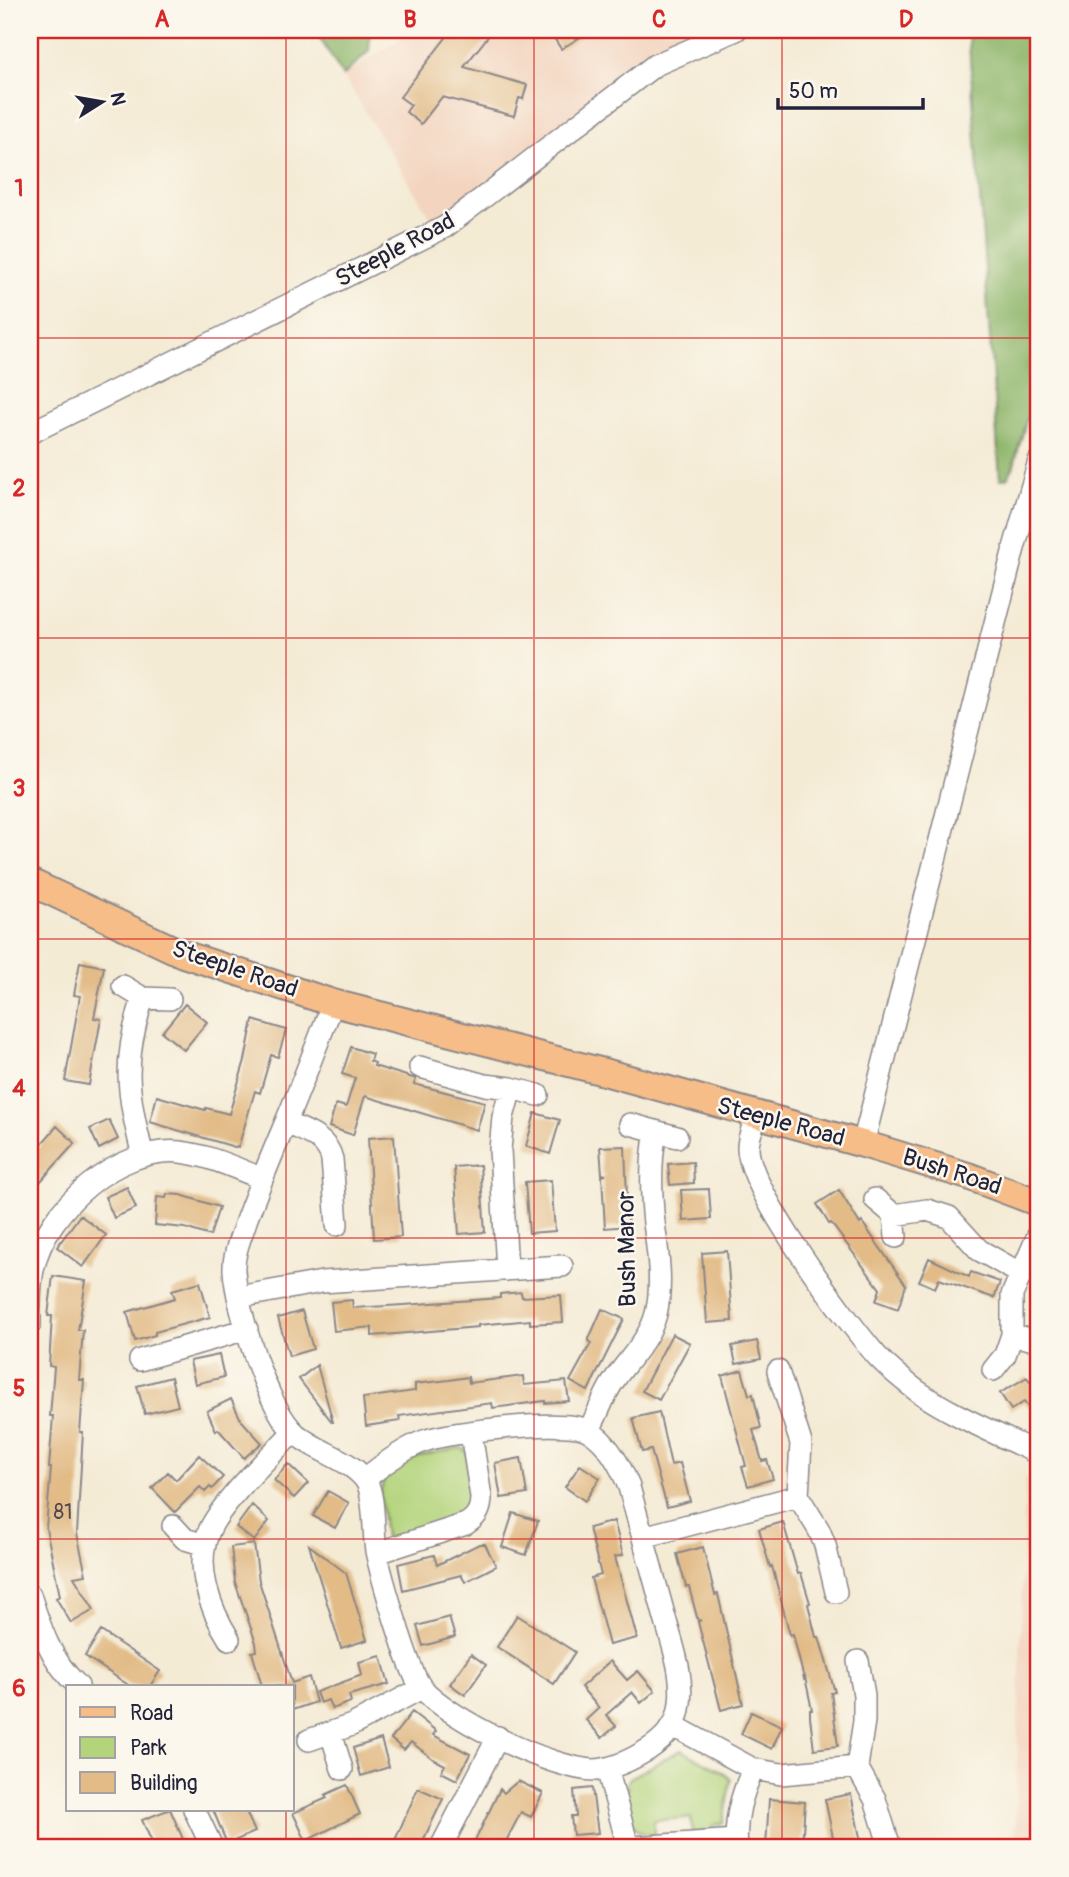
<svg xmlns="http://www.w3.org/2000/svg" width="1069" height="1877" font-family="Pangolin,sans-serif">
	<rect width="100%" height="100%" fill="#fbf7ec"/>
	<filter id="ink" filterUnits="userSpaceOnUse"><feTurbulence type="fractalNoise" baseFrequency=".0143" numOctaves="2"/><feDisplacementMap in="SourceGraphic" scale="14" xChannelSelector="R" yChannelSelector="G"/><feConvolveMatrix kernelMatrix="1 2 1 2 8 2 1 2 1" color-interpolation-filters="sRGB"/></filter>
	<filter id="wash" filterUnits="userSpaceOnUse"><feTurbulence type="fractalNoise" baseFrequency=".00686" numOctaves="4" result="noise"/><feDisplacementMap in="SourceGraphic" scale="28" xChannelSelector="R" yChannelSelector="G"/><feGaussianBlur stdDeviation="1.57" result="paint"/><feColorMatrix in="noise" values="0 0 0 0 0 0 0 0 0 0 0 0 0 0 0 0 0 1.4 0 .05"/><feComposite in="paint" operator="in"/></filter>
	<g filter="url(#wash)">
		<rect width="100%" height="100%" fill="#f4ebd5"/>
		<path fill="#f3d4bf" d="M414,30H715L651,60L432,220L343,76Z
			M1025,1478L1039,1483V1847H1015Z"/>
		<path fill="#b3d47b" stroke="#6a7b5b" stroke-width="2" d="M458,1448H462L467,1453L473,1498L467,1515L392,1539L385,1538L380,1494L385,1475L415,1457Z
			M681,1750L718,1769L731,1779L723,1823L713,1825L711,1831L692,1833L691,1818L654,1820V1834C628,1837 629,1810 624,1790L629,1788L627,1783L630,1778Z"/>
		<path fill="#8eb66b" stroke="#586c53" stroke-width="2" d="M315,30H370L369,51L343,76Z
			M968,30H1039V375L1013,468L1007,478L1000,479Z"/>
		<g id="blocks">
			<path fill="#e2bb87" d="M452,30H493L464,67L527,85L523,99L519,98L514,116L442,97L421,124L406,112L411,105L400,97Z
				M549,30H592L561,49Z
				M80,962L104,967L94,1018L101,1019L89,1085L65,1081L80,996L74,995Z
				M185,1004L207,1022L184,1050L162,1032Z
				M253,1020L286,1030L278,1057L271,1055L260,1093L255,1091L238,1148L150,1122L157,1096L205,1110L206,1108L229,1114L245,1060Z
				M351,1047L372,1054L370,1061L375,1063L374,1066L413,1078L416,1079L414,1084L485,1102L477,1130L365,1096L353,1135L329,1127L336,1104L346,1107L355,1078L342,1074Z
				M535,1113L560,1120L550,1154L526,1146Z
				M109,1120L118,1139L99,1149L90,1129Z
				M57,1126L75,1143L40,1182L30,1173V1157Z
				M394,1136L401,1237L374,1239L368,1138Z
				M625,1146L628,1226L605,1228L602,1176L606,1175L602,1174L600,1147Z
				M693,1162L694,1183L670,1185L668,1164Z
				M480,1165L485,1232L459,1234L454,1167Z
				M551,1180L555,1231L529,1233L525,1182Z
				M127,1187L136,1208L114,1218L105,1197Z
				M709,1189L711,1219L683,1221L681,1190Z
				M839,1190L860,1224L862,1222L906,1285L898,1309L876,1301L880,1289L831,1223L829,1224L817,1204Z
				M167,1194L181,1195L219,1207L210,1236L185,1228L155,1225L157,1197L166,1198Z
				M80,1215L106,1235L83,1267L57,1247Z
				M727,1251L732,1321L707,1323L702,1253Z
				M929,1258L969,1277L971,1272L1000,1282L994,1298L939,1279L935,1288L919,1281Z
				M53,1276L86,1281L78,1330H83L79,1380H84L80,1432H83L77,1533L86,1575L74,1577L94,1610L71,1623L56,1598L60,1596L46,1528L51,1468H49L53,1416H50L54,1367L49,1366L52,1316H48Z
				M200,1282L210,1317L155,1332V1335L135,1341L127,1312L175,1298L172,1290Z
				M521,1292L522,1297L561,1295L563,1322L530,1324V1320L478,1325V1327L372,1336V1327L334,1331L331,1302L352,1300L353,1308L404,1305L500,1298V1294Z
				M602,1309L624,1319L588,1391L570,1381L591,1343L588,1341Z
				M302,1311L313,1349L289,1356L278,1318Z
				M672,1334L690,1343L659,1400L642,1391Z
				M757,1341L761,1359L736,1364L732,1346Z
				M219,1355L224,1377L195,1384L190,1361Z
				M317,1365L333,1422H332L299,1379Z
				M742,1370L749,1395L753,1394L761,1428L753,1430L762,1461L767,1460L773,1479L748,1486L742,1467L746,1466L722,1376Z
				M523,1376L524,1385L566,1381L569,1401L545,1403V1401L493,1408L492,1403L399,1416L400,1421L366,1426L363,1398L415,1391V1384L449,1380L468,1377L469,1383Z
				M171,1377L178,1406L145,1414L137,1386Z
				M1027,1377L1039,1396V1400L1028,1407L1024,1402L1011,1410L1000,1393Z
				M231,1399L241,1420L262,1443L244,1458L218,1429L216,1431L207,1411Z
				M659,1412L671,1465L680,1463L690,1501L667,1507L651,1450L642,1452L633,1418Z
				M199,1455L223,1477L212,1489L210,1487L205,1492L200,1487L175,1512L152,1488L168,1472L176,1480Z
				M521,1458L527,1494L501,1498L495,1463Z
				M288,1464L308,1483L294,1498L274,1480Z
				M580,1465L600,1478L585,1501L565,1487Z
				M328,1491L349,1503L335,1528L313,1516Z
				M252,1505L269,1521L254,1541L236,1527Z
				M513,1513L538,1521L526,1555L502,1547Z
				M614,1521L623,1555L615,1557L637,1638L609,1645L591,1578L601,1575L589,1528Z
				M783,1522L798,1574L801,1573L810,1603L808,1604L816,1637H819L835,1692L831,1693L838,1746L814,1749L810,1717V1710H812L805,1677L804,1679L793,1634L790,1635L772,1566L770,1567L759,1529Z
				M254,1544L259,1581L292,1683L309,1677L316,1702L292,1710V1686H262L252,1652L257,1651L256,1643L235,1582L231,1547Z
				M479,1544H485L496,1566L465,1582L461,1575L403,1590L398,1564L434,1555L437,1565Z
				M309,1545L346,1573L367,1640L341,1648Z
				M703,1547L715,1595L718,1594L743,1704L721,1710L698,1622L701,1620L698,1621L689,1587H686L677,1554Z
				M517,1615L575,1652L554,1684L497,1647Z
				M449,1617L455,1637L423,1646L417,1626Z
				M101,1631L160,1671L150,1686H130L85,1656Z
				M471,1654L486,1665L465,1695L450,1684Z
				M381,1656L389,1684L349,1695L351,1702L332,1709L328,1700L320,1703L316,1692L362,1675L359,1662Z
				M610,1661L627,1680L638,1671L655,1691L641,1703L632,1692L606,1715L616,1726L602,1738L586,1720L599,1708L581,1687Z
				M412,1712L436,1731L433,1735L470,1754L457,1780L441,1772L445,1765L433,1759L411,1742L404,1750L391,1739Z
				M751,1712L782,1726L772,1749L741,1734Z
				M381,1739L389,1767L361,1776L353,1748Z
				M518,1781L543,1793L531,1817L521,1812L503,1847H472L500,1789L504,1793Z
				M347,1785L360,1814L306,1841L293,1813L327,1798L325,1795Z
				M418,1788L443,1799L420,1847H392Z
				M592,1788L598,1833L573,1835L571,1816H576L574,1790Z
				M851,1794L862,1847H835L825,1799Z
				M769,1799L805,1802L802,1847H766Z
				M170,1809L183,1839L166,1847H154L142,1820Z
				M222,1809H245L255,1832L227,1844L214,1812Z"/>
		</g>
	</g>
	<g filter="url(#ink)">
		<use href="#blocks" fill-opacity="0" stroke="#8b8688" stroke-width="2"/>
		<g fill="none" stroke-linecap="round" stroke-linejoin="round">
			<defs>
				<path id="minor" d="M30,433L445,227L655,65L736,30
					M123,986L143,998L170,999
					M333,1003C317,1044 302,1084 285,1124C271,1157 258,1188 246,1221C241,1237 233,1254 234,1271C237,1310 267,1408 296,1434C315,1451 352,1460 366,1481C375,1494 373,1533 376,1551C381,1575 408,1670 421,1687C448,1719 553,1770 595,1770C614,1769 633,1759 649,1749C664,1739 676,1727 679,1709C686,1676 670,1639 662,1607C651,1567 640,1527 629,1487C621,1467 609,1443 589,1431C569,1417 449,1432 424,1441C403,1449 382,1465 365,1479
					M420,1067L485,1085L511,1088L538,1095
					M756,1116C754,1125 748,1137 748,1147C747,1189 846,1320 876,1355C887,1367 903,1380 916,1390C951,1415 1000,1435 1039,1454
					M286,1123C304,1131 327,1137 332,1159L337,1225
					M630,1124L677,1137
					M863,1144L1014,548L1039,461
					M143,1156C127,1092 122,1062 143,998
					M875,1199L894,1215L896,1237
					M894,1215L927,1210L949,1217L979,1250L1021,1274
					M507,1270L500,1150L503,1117L511,1088
					M239,1297L322,1282L562,1266
					M30,1324C30,1305 29,1284 34,1266C47,1208 119,1146 180,1152C208,1155 235,1168 261,1178
					M1012,1335L1039,1341
					M140,1360L247,1329
					M993,1370L1005,1355L1012,1335V1295L1039,1233
					M778,1371L801,1443L798,1496L819,1530L825,1545L836,1592
					M589,1430C598,1414 603,1397 613,1382C627,1360 649,1341 656,1314C663,1285 658,1253 654,1223C651,1194 650,1161 656,1132
					M173,1526L185,1539L205,1545
					M643,1537L798,1496
					M377,1553L466,1524C477,1517 481,1510 481,1497L471,1433
					M30,1595C41,1630 51,1661 78,1686
					M229,1639C210,1609 194,1566 209,1531C222,1501 270,1457 293,1432
					M858,1661L864,1695V1721L857,1767L875,1799L890,1847
					M674,1726L753,1769L781,1774L857,1767
					M331,1733L342,1769
					M309,1740L352,1725L422,1688
					M607,1768L626,1839L629,1845L635,1847
					M194,1809L212,1847
					M441,1847L498,1737
					M635,1847L736,1840
					M737,1847C734,1819 742,1794 753,1769"/>
				<path id="major" d="M30,882L183,954L333,1003L608,1073L863,1144L968,1176L1039,1203"/>
			</defs>
			<use href="#minor" stroke="#8b8688" stroke-width="24"/>
			<use href="#major" stroke="#8b8688" stroke-width="30"/>
			<use href="#minor" stroke="#fff" stroke-width="21"/>
			<use href="#major" stroke="#f7bd88" stroke-width="26"/>
		</g>
	</g>
	<path fill="none" stroke="#d62828" stroke-width="2" stroke-opacity="0.55" d="M286,30V1686M534,30V1847M782,30V1847M30,338H1039M30,638H1039M30,939H1039M30,1238H1039M30,1539H1039M286,1809V1847"/>
	<g text-anchor="middle" dominant-baseline="central" stroke-width="5" stroke-linejoin="round" paint-order="stroke">
		<g font-size="21" fill="#52484e">
			<text x="63" y="1512">81</text>
		</g>
		<g font-size="24" fill="#22223b" stroke="#fbf7ec">
			<text transform="translate(395 250) rotate(-28)">Steeple Road</text>
			<text transform="translate(235 969) rotate(19)">Steeple Road</text>
			<text transform="translate(781 1122) rotate(15)">Steeple Road</text>
			<text transform="translate(952 1172) rotate(18)">Bush Road</text>
			<text transform="translate(627 1249) rotate(-91)">Bush Manor</text>
		</g>
	</g>
	<rect width="1069" height="1877" fill="none" stroke="#fbf7ec" stroke-width="77"/>
	<rect x="66" y="1685" width="228" height="126" fill="#fbf7ec" stroke="#a4a2a5" stroke-width="2"/>
	<rect x="80" y="1707" width="35" height="10" fill="#f7bd88" stroke="#a4a2a5" stroke-width="2"/>
	<text x="130" y="1720" font-size="21" fill="#22223b">Road</text>
	<rect x="80" y="1737" width="35" height="21" fill="#b3d47b" stroke="#a4a2a5" stroke-width="2"/>
	<text x="130" y="1755" font-size="21" fill="#22223b">Park</text>
	<rect x="80" y="1772" width="35" height="21" fill="#e2bb87" stroke="#a4a2a5" stroke-width="2"/>
	<text x="130" y="1790" font-size="21" fill="#22223b">Building</text>
	<g transform="translate(102 102) rotate(79)" stroke="#fbf7ec" stroke-width="5" paint-order="stroke">
	<path d="M0-5L12 26L0 18L-12 26Z" fill="#22223b"/>
	<text y="-10" font-size="19" font-weight="bold" text-anchor="middle" fill="#22223b">N</text>
	</g>
	<path d="M778 98v10h145v-10" fill="none" stroke="#22223b" stroke-width="3.5"/>
	<text x="789" y="98" font-size="21" fill="#22223b" stroke="#fbf7ec" stroke-width="5" paint-order="stroke">50 m</text>
	<rect x="38" y="38" width="992" height="1801" fill="none" stroke="#d62828" stroke-width="2.5"/>
	<g font-size="23" text-anchor="middle" font-weight="bold" fill="#d62828">
		<text x="162" y="27">A</text>
		<text x="410" y="27">B</text>
		<text x="659" y="27">C</text>
		<text x="906" y="27">D</text>
		<text x="19" y="196">1</text>
		<text x="19" y="496">2</text>
		<text x="19" y="796">3</text>
		<text x="19" y="1096">4</text>
		<text x="19" y="1396">5</text>
		<text x="19" y="1696">6</text>
	</g>
</svg>
